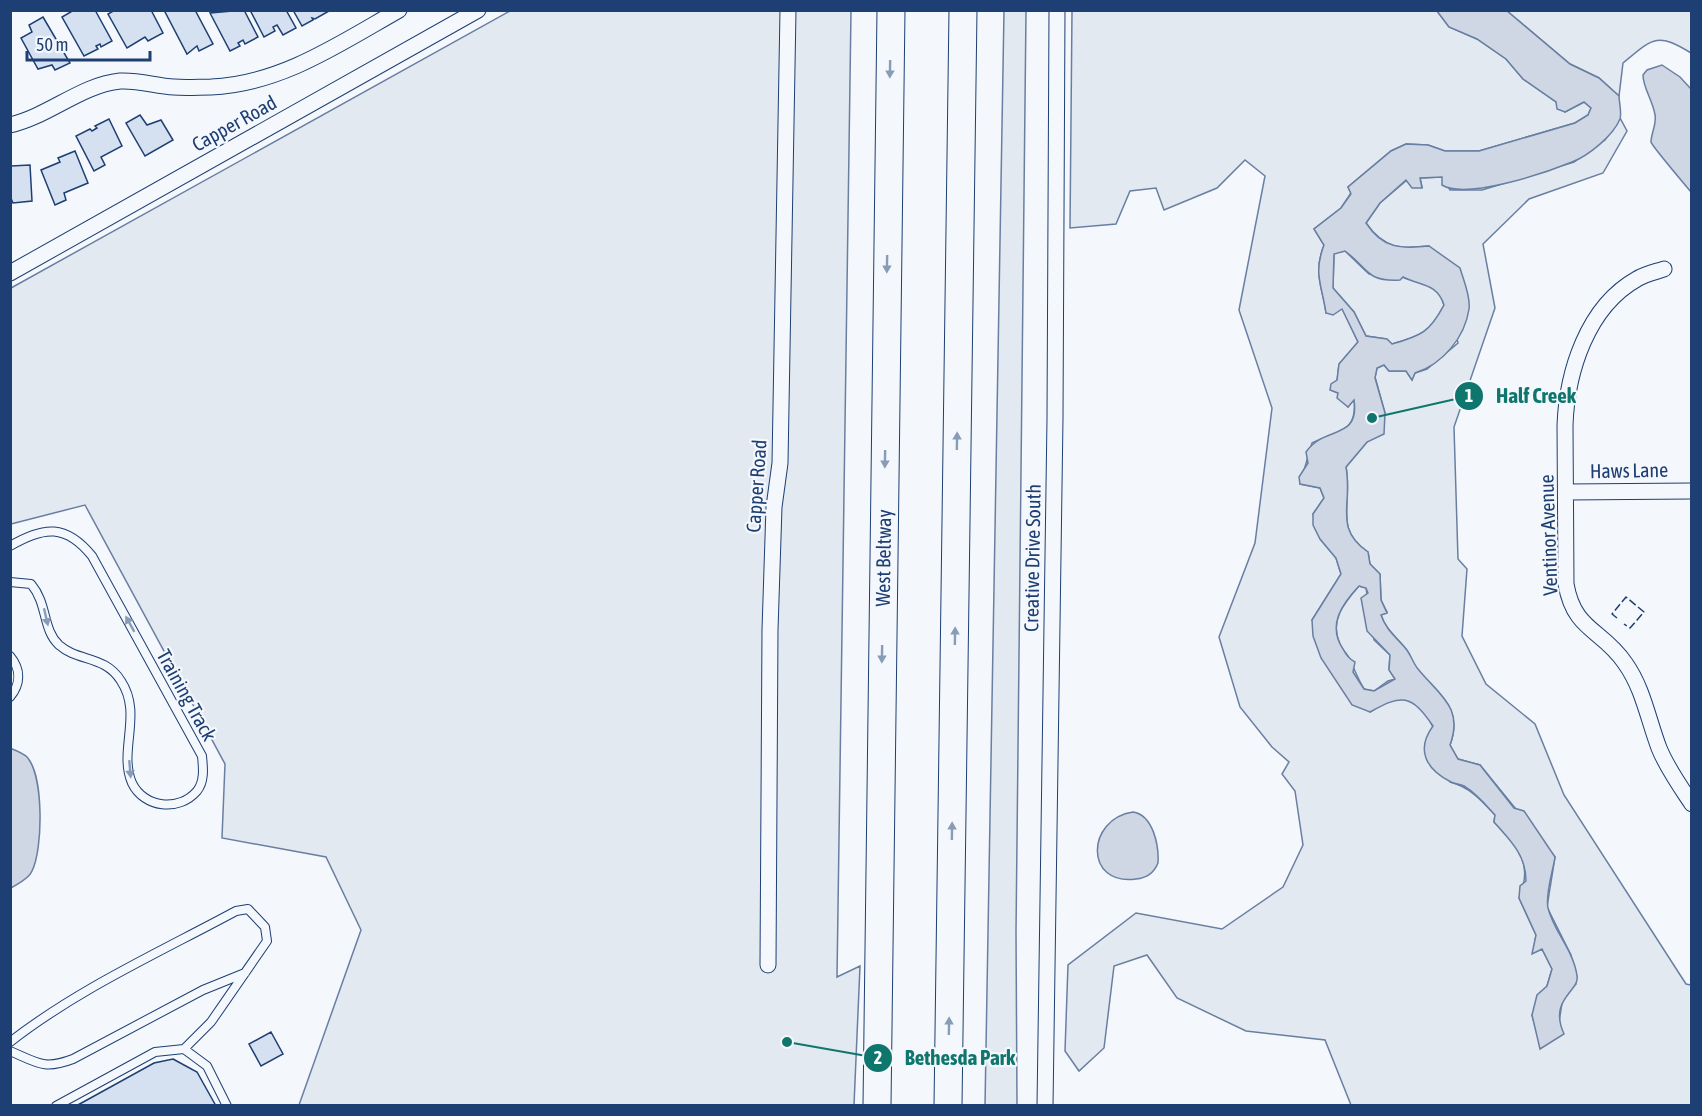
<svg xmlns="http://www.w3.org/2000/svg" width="1702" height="1116" font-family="'Asap Condensed',sans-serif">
	<rect width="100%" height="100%" fill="#f4f7fb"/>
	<path fill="#e3e9f0" stroke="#687fa3" stroke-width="1.5" d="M510,11H851L837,977L860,966L854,1105H299L361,930L326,857L222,838L225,764L85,505L11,524V288Z
		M1026,11L1016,932L1017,1105L985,1106L1004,11Z
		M1072,11H1437L1449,27L1477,39L1506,59L1523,79L1556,102L1565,112L1584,102L1591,108L1588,115L1575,123L1479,151H1445L1428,145L1406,144L1391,151L1348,187L1351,193L1341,208L1314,229L1324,245C1313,273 1322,285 1326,313L1342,308L1358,342L1339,364L1337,381L1331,390L1338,393L1348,407L1354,399C1358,433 1338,430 1312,443L1300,484L1320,488L1324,498L1313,514L1320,539L1336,558L1341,574L1312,620L1370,712C1379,707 1393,695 1404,698C1434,705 1443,757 1450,782C1470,787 1482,801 1495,815L1494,822C1518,848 1534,862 1519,898L1536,935L1533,953L1542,949L1552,969L1547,986L1532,1015L1541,1048L1559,1022L1563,997L1576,984L1571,955L1547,907L1555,857L1480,765L1458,759L1450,745C1464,707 1438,695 1417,669C1412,663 1411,655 1406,649C1396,636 1386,630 1381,615L1387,612L1381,600L1380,574L1370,564L1368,552C1333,528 1353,505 1346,467L1367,442L1385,413L1375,377L1377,368L1384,365L1389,371H1406L1412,380L1415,373L1427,369L1458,343L1429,246C1401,249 1384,249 1366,223L1380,203L1407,180L1422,187L1420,178L1442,177L1450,190H1482L1574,162L1605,140L1620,118L1627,131L1603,173L1529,199L1483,244L1495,308L1454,427L1458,559L1467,569L1462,636L1486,684L1535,724L1564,795L1686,984L1691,985V1105H1351L1325,1040L1246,1031L1177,998L1147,955L1114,966L1104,1048L1079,1071L1065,1051L1068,965L1136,913L1222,929L1283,887L1303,845L1295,791L1282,774L1289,762L1272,747L1240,707L1219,637L1255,543L1272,408L1239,310L1265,176L1245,160L1217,188L1164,210L1156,188L1130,191L1116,224L1070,228Z
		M1507,11H1691V53C1657,32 1653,38 1623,63L1619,96L1599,78L1570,64Z
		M1345,251L1369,274L1402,277L1428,285L1440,293L1444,305C1430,332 1421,336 1392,344L1386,339L1366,336L1354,312L1333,288L1334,253Z
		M1359,586L1366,588L1374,640L1390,655L1389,669L1395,679L1388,681L1374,691L1364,689C1358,679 1355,671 1350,660C1348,654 1342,650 1340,644C1329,621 1344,603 1359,586Z"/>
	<path fill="#cfd7e4" stroke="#687fa3" stroke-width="1.5" fill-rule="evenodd" d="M1437,11H1507L1570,64L1599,78L1619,96C1619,102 1622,113 1620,119C1613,136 1588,156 1572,162C1545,173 1466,200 1442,185V177L1420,178L1422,188H1412L1406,180L1380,203L1366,223C1383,249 1401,249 1429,246L1460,268C1463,279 1471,297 1469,309C1465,337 1443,364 1415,373L1412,380L1406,371H1389L1384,365L1377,368L1375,378L1385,413L1384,434L1367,442L1346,467C1353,505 1333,528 1368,552L1370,564L1380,574L1381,600L1387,613L1381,615C1386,630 1396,637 1406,649C1411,655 1413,663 1418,669C1439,695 1464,707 1450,745L1458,759L1480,765L1514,808L1524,811L1555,857C1553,871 1545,894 1548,908C1554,932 1574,951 1577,976C1580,991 1548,999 1564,1034L1540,1049L1532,1015L1537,995L1547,986L1552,969L1542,949L1532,954L1536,935L1519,898L1520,886L1526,881C1526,855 1510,840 1494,822L1495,815C1486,805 1477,794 1464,786C1460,784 1455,784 1451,782C1425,769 1416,749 1433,726C1411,694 1402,694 1370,712L1352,705L1321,658L1313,636L1312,620L1341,574L1336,558L1320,539L1313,525V514L1324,498L1320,488L1300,484L1299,477L1308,463L1306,452C1324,425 1360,441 1354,400L1348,407L1337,398L1338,393L1330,390L1331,384L1337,380L1339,364L1358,342L1342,309L1333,315L1326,313C1322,285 1313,274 1324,245L1314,229L1341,208L1351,194L1348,187L1391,151L1406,144L1428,145L1445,151H1479L1575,123L1588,115L1591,108L1584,102L1565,112L1557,109L1556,102L1523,79L1506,59L1477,39L1449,27ZM1345,251C1369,269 1366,282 1400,280L1403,277C1420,286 1437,283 1444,305C1430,332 1421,336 1392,344L1387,339L1366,336L1354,312L1333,288L1334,254ZM1359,586L1366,588L1368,593L1361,598L1367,631L1390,655L1389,670L1395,679L1374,691L1364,689L1353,672L1355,662C1349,659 1346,655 1343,649C1327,625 1342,604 1359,586Z
		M1662,65L1680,77L1691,89V192C1686,186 1652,146 1651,142C1651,133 1657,124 1655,115C1653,101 1643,88 1643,75L1647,70Z
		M10,748C15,750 23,753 27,757C44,776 43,849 32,871C29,879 17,884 11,888Z
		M1133,812C1153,815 1159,845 1158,863C1154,873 1147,878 1136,879C1084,886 1086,819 1133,812Z"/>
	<path fill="#d5e0f0" stroke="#1d3f73" stroke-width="1.5" d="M95,10L112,41L101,47L100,44L96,46L98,49L84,56L62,17L74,10Z
		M115,10H151L163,33L148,41L145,37L127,48L108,14Z
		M164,10H195L213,44L199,51L197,46L187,54Z
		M244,10L258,37L245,44L243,40L238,43L240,46L230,51L210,13Z
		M250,10H286L296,28L283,35L277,25L273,27L275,31L264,37Z
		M293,10H329V11L315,19L312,18L313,20L302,26Z
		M43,17L70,63L55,70L52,65L38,69L21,38L32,32L29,25Z
		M140,115L147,125L161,120L173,140L145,156L126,123Z
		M109,119L122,146L101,157L105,165L94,171L76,136L90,129L92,131L97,128L95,126Z
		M75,151L88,183L64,193L66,200L55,205L41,170L60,162L58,158Z
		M11,160V166L30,165L32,201L13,203L10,196Z
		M271,1032L283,1054L261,1066L249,1044Z
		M173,1059L197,1072L216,1106H76L154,1063Z"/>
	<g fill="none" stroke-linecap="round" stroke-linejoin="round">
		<defs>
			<path id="service" d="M10,546C44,526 66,524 92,556L202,756C203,767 205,781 197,791C179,812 144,808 132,783C118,751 143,714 121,681C105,655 78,662 59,645C42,629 48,604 31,584L10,582
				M10,656C21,669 21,684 10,697
				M10,1042C78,989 160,952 236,911L248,909L265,927L267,941L211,1022L184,1049
				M10,1051C38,1063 44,1070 73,1059L203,990L245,973
				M56,1106L155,1052L184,1049L207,1066L227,1106"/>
			<path id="minor" d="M10,125C49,116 81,85 120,81C139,80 156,86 174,87C186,88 199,87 211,87C281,84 339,44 399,10
				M1664,269C1655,272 1645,274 1637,279C1587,307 1567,372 1565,425L1566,584C1574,631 1602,629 1625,663C1643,688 1648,719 1659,748C1667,768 1680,786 1692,804
				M10,273L478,10
				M1567,492L1692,491
				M768,965L770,630L774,507L780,463L788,10
				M1045,1106L1055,418L1057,10"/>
			<path id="motorway" d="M877,1106L891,10
				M948,1106L963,10"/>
		</defs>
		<use href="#service" stroke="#1d3f73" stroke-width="10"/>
		<use href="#minor" stroke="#1d3f73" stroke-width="17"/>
		<use href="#motorway" stroke="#1d3f73" stroke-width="29"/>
		<use href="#service" stroke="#f4f7fb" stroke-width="8"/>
		<use href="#minor" stroke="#f4f7fb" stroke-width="15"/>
		<use href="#motorway" stroke="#f4f7fb" stroke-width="27"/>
		<path stroke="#1d3f73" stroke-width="1.5" stroke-dasharray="8 3" stroke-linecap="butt" d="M1617,618L1612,614L1626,597L1644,612L1630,628L1624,624"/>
	</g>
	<defs><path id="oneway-solid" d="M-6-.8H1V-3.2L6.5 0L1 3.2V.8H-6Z" transform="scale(1.5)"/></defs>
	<g fill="#889bb7">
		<use href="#oneway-solid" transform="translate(890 69) rotate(91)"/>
		<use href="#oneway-solid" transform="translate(887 264) rotate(91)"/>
		<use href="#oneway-solid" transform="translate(957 441) rotate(-89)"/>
		<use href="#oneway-solid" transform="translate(885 459) rotate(91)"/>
		<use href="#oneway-solid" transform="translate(46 617) rotate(77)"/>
		<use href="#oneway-solid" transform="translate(130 624) rotate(-119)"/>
		<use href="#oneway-solid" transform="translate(955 636) rotate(-89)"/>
		<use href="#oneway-solid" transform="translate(882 654) rotate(91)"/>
		<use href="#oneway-solid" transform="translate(130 769) rotate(85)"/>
		<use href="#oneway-solid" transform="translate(952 831) rotate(-89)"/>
		<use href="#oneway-solid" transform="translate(949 1026) rotate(-89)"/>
	</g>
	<g text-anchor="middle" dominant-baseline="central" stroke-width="4.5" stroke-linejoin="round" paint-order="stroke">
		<g font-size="20" fill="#1d3f73" stroke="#f4f7fb">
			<text transform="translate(234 123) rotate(-29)">Capper Road</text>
			<text transform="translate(1629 470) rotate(-1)">Haws Lane</text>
			<text transform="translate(756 486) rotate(-86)">Capper Road</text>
			<text transform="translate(1548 535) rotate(-92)">Ventinor Avenue</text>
			<text transform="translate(883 558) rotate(-89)">West Beltway</text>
			<text transform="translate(1032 558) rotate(-89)">Creative Drive South</text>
			<text transform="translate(187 695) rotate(61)">Training Track</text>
		</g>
	</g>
	<path fill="none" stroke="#0f766e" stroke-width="2" d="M1372 418L1469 396M787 1042L878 1058"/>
	<g fill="#0f766e" stroke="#f4f7fb" stroke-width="2">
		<circle cx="1372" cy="418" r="6"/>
		<circle cx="787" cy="1042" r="6"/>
		<circle cx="1469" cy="396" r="15"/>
		<circle cx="878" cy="1058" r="15"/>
	</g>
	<g font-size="18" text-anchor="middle" font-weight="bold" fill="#fff">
		<text x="1469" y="402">1</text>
		<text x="878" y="1064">2</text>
	</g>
	<g font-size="21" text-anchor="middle" font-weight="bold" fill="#0f766e" stroke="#f4f7fb" stroke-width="4.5" stroke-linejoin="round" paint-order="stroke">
		<text x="1536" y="403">Half Creek</text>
		<text x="960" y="1065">Bethesda Park</text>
	</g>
	<rect width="1702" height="1116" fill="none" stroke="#1d3f73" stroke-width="24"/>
	<path d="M27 51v9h123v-9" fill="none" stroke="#1d3f73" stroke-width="3"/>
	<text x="36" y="51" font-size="18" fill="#1d3f73" stroke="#f4f7fb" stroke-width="4.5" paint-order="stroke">50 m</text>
</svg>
